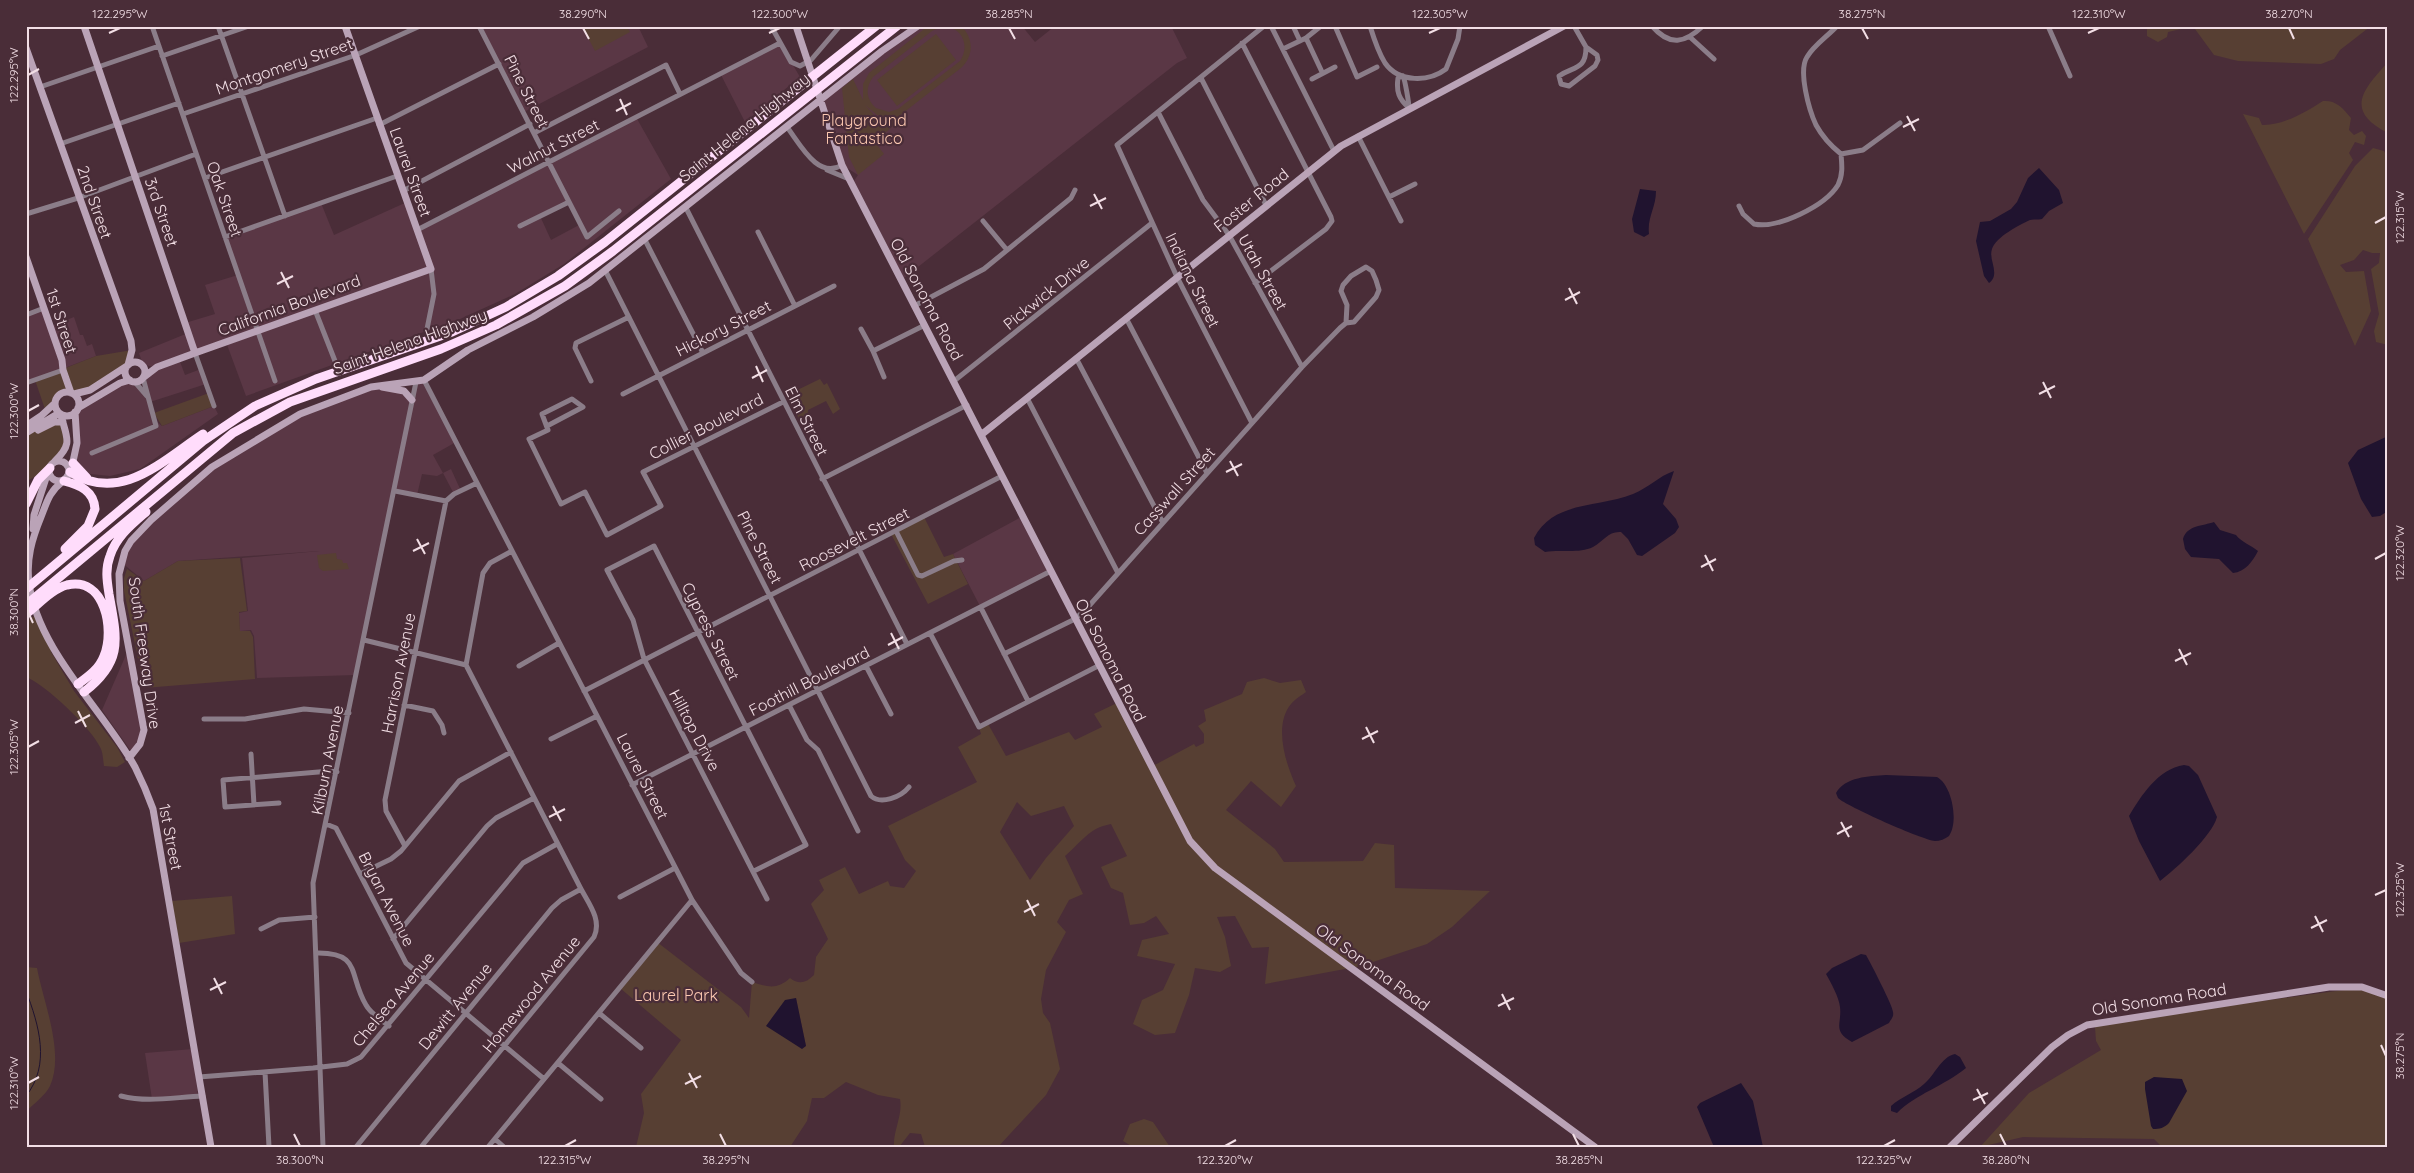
<svg xmlns="http://www.w3.org/2000/svg" width="2414" height="1173" font-family="Quicksand,sans-serif">
	<rect width="100%" height="100%" fill="#4a2d38"/>
	<path fill="#5a3745" fill-rule="evenodd" d="M479,26H638L648,47L524,112Z
		M918,26H1022L1035,42L1055,26H1171L1187,58L1177,63L904,278L854,181L858,175L844,166L821,100Z
		M780,43L800,77L745,122L720,73Z
		M636,117L671,179L564,264L515,294L460,319L246,396L226,342L179,359L185,375L201,369L206,384L150,402L156,421L162,426L214,406L218,414L140,469L110,476L81,473L73,463L75,412L130,380L147,396L144,377L156,367L143,365L139,353L188,333L185,323L215,314L205,285L238,275L225,237L321,203L334,235L407,202L417,229ZM569,202L581,224L551,240L540,216Z
		M44,308L51,326L74,317L80,335H83L87,346L92,344L96,356L26,383V315Z
		M424,380L456,442L433,455L443,473L451,469L461,491L454,494L443,473L437,476L422,474L417,495L395,491L356,675L257,678L254,636L251,630L240,631L239,613L248,611L242,558L320,551L178,561L144,581L121,562L127,548L199,478L300,414L361,389H395L412,399L416,382Z
		M1023,516L1051,571L981,608L953,554Z
		M129,648L144,730L133,754L102,710Z
		M193,1049L198,1096L152,1099L145,1053Z"/>
	<path fill="#573f33" fill-rule="evenodd" d="M582,26H627L630,32L595,51Z
		M928,26H961C974,38 974,56 961,68L894,120L892,117L877,115L865,105L876,117L892,119L894,125L875,142L884,154L858,175L849,157L842,88L853,79L863,100V84L869,73ZM941,27C961,25 971,45 960,61L898,109L889,112L876,108C866,99 865,88 873,77L932,31Z
		M2147,26H2371L2340,50L2334,59L2321,64L2238,61L2214,55L2195,29L2190,27L2168,32L2167,37L2158,42L2147,36Z
		M936,34L956,60L897,106L877,80Z
		M2388,62V133C2343,110 2364,89 2388,62Z
		M2323,101C2336,100 2343,108 2351,118L2349,130L2354,135L2362,131L2366,136L2364,145L2355,142L2349,153L2353,160L2304,234L2243,114L2259,118L2262,125C2282,126 2306,112 2323,101Z
		M2373,148L2384,151L2388,159V345L2376,342L2374,331L2379,314L2371,269L2379,263L2380,253H2372L2363,250L2354,260L2340,265L2346,272L2364,271L2371,311L2355,346L2308,239L2355,166Z
		M132,350L128,365L90,390L60,394L46,412L35,380L96,356Z
		M820,379L824,385L827,383L840,409L833,414L826,401L808,410L807,423L810,429L805,431L787,395Z
		M209,393L214,406L162,426L154,413Z
		M63,422C64,427 68,436 68,441C65,459 43,472 29,480L26,475V433Z
		M924,517L944,557L953,554L968,584L928,604L891,534Z
		M336,553L337,559L342,560L343,563H347L349,569L323,571L319,568L317,555Z
		M240,558L247,611L239,612L240,631H250L253,637L255,679L144,688L124,591V578L127,569L144,581L178,561Z
		M37,614L52,644L51,652L74,691L117,747L125,762L117,767L104,766C103,760 103,752 100,747C91,728 45,684 26,677V622Z
		M1264,678L1280,683L1301,680L1306,692C1302,695 1295,699 1291,704C1273,726 1286,764 1296,786L1281,807L1251,781L1226,810L1275,849L1284,862L1363,861L1375,843L1394,845L1395,888L1490,891L1452,927L1427,944L1361,966L1265,984L1269,947L1252,948L1235,916L1217,917L1225,937L1231,966L1220,972L1195,968L1189,995L1175,1033L1155,1035L1133,1024L1142,1000L1163,990L1175,964L1137,956L1142,940L1169,934L1156,916L1144,923L1130,925L1123,893L1111,888L1101,867L1127,856L1111,824C1088,828 1081,843 1065,856L1083,894L1069,900L1057,922L1066,932L1046,970L1041,999L1043,1013L1050,1023L1060,1069L1046,1095L998,1147H925L921,1134L910,1133L899,1147H894C893,1130 903,1116 900,1099L878,1095L846,1082L824,1098H812L807,1121L790,1147H636L644,1113L641,1094L681,1040L620,988L657,942L741,1007L749,1018L752,982C768,987 777,990 790,978C799,985 806,983 814,975L816,957L828,939L811,904L824,890L819,880L845,867L859,894L888,881L890,886L904,888L916,871L905,860L888,826L977,782L958,747L981,734L979,727L987,722L1006,756L1069,732L1075,740L1102,727L1094,714L1117,703L1151,767L1194,744L1196,747L1204,743V734L1198,726L1206,721L1204,710L1242,694L1247,682ZM1017,802L1031,816L1064,806L1074,826L1046,858L1030,880L1000,832ZM796,998L806,1046L767,1026L774,1015Z
		M232,896L235,934L179,943L172,901Z
		M26,967L37,968C43,1001 65,1053 50,1086C46,1095 33,1104 26,1112Z
		M2359,988L2388,999V1147H2162L2154,1139L2023,1137L1980,1147L2029,1093L2101,1050L2096,1041L2095,1027L2102,1022Z
		M1144,1119L1153,1122L1170,1147H1133L1123,1141L1130,1124Z"/>
	<path fill="#20132f" d="M2039,168L2059,190L2063,203L2049,211L2042,219C2038,220 2034,219 2030,220C2019,225 1996,237 1992,249C1988,260 2001,274 1989,283L1984,276L1976,241L1980,222L1990,221L2011,209L2017,202L2028,178Z
		M1640,189L1656,191C1656,208 1647,217 1649,234L1644,237L1634,232L1632,219Z
		M2388,436V511L2380,516L2372,517L2361,499L2348,463L2358,450Z
		M1674,471L1663,504L1676,519L1679,527L1675,533L1642,556L1637,555L1628,539L1621,532C1608,531 1604,541 1593,547C1579,554 1560,549 1545,552L1535,545L1534,538C1554,500 1599,508 1633,494C1648,488 1659,476 1674,471Z
		M2214,522L2220,530L2236,535C2241,542 2251,545 2258,551C2253,561 2245,572 2233,573L2219,559L2191,557L2185,549L2183,539C2187,525 2203,526 2214,522Z
		M2184,765L2189,766L2198,775L2217,817C2212,836 2176,869 2160,881L2139,841L2129,816C2141,796 2158,769 2184,765Z
		M1886,775L1937,777C1952,785 1959,822 1949,836C1945,839 1940,841 1935,841C1923,840 1846,806 1838,798L1836,793C1845,777 1869,776 1886,775Z
		M1861,954L1866,955C1870,962 1893,1006 1893,1012C1894,1017 1891,1019 1889,1023L1852,1042C1832,1031 1842,1024 1840,1007C1839,997 1831,983 1826,974L1832,968Z
		M796,998L806,1046L802,1049L766,1026L785,1000Z
		M1955,1054L1960,1057L1966,1068C1944,1086 1916,1094 1897,1113L1891,1111V1106C1901,1097 1914,1093 1924,1084C1935,1075 1941,1057 1955,1054Z
		M2154,1077L2182,1079L2187,1091L2169,1123C2164,1128 2160,1129 2153,1129L2151,1126L2145,1089V1082Z
		M1741,1083L1753,1101L1763,1147H1714L1697,1107L1700,1103Z"/>
	<g fill="none" stroke-linecap="round" stroke-linejoin="round">
		<path stroke="#20132f" stroke-width="1" d="M26,991C39,1025 51,1065 26,1096"/>
		<path stroke="#8b7d89" stroke-width="5" d="M152,26L275,381
			M218,26L285,216
			M479,26L587,237L619,211
			M771,26L791,62L800,66L811,60L840,26
			M1271,26L1334,151
			M1293,26L1300,41
			M1335,26L1357,77L1377,67
			M1370,26C1374,39 1378,52 1385,63C1399,83 1429,82 1446,69L1458,39L1460,26
			M1574,26L1586,47L1597,55L1598,60L1595,66L1569,86L1561,84L1559,76C1573,66 1586,71 1586,47
			M1652,26C1670,47 1685,43 1703,26
			M2048,26L2070,76
			M1306,38L1322,72
			M1691,38L1714,59
			M1242,43L1331,217L1332,221L1326,229L1255,283
			M1283,49L1306,38L1321,26
			M162,56L249,26
			M1403,76L1398,78C1396,92 1399,99 1409,108
			M1403,76C1405,80 1409,103 1409,108
			M1201,78L1266,205
			M1312,79L1335,67
			M40,87L159,46
			M1158,112L1203,200L1229,235L1302,367
			M183,114L356,55L420,26
			M379,125L499,64
			M787,127C800,144 818,180 842,165
			M534,133L666,65L680,94
			M1358,136L1401,221
			M60,144L179,103
			M1841,154L1863,150L1900,123
			M827,170L849,179
			M205,178L377,118
			M403,191L530,124
			M1389,197L1415,184
			M1739,206L1743,214L1754,224C1778,229 1825,206 1838,185C1843,175 1842,165 1841,154C1831,146 1822,136 1816,125C1809,110 1798,71 1807,57C1814,45 1828,36 1837,26
			M686,208L907,644
			M26,214L78,198L196,154
			M983,221L1007,250
			M520,226L569,202
			M417,230L780,43
			M758,232L795,306
			M225,237L397,176
			M645,240L703,353
			M606,272L871,796C881,805 901,797 909,787
			M914,306L984,269L1071,198L1075,190
			M315,310L335,361
			M26,315L44,308
			M1126,318L1207,473
			M427,329L434,294L431,269
			M861,329L873,351L925,325
			M873,351L884,377
			M195,353L214,406
			M1076,358L1163,523
			M424,380L692,900L741,973L752,982
			M134,381L147,396
			M591,381L575,348L576,343L629,317
			M954,381L1152,223
			M26,383L63,370
			M623,394L834,286
			M1027,398L1118,573
			M1252,423L1177,277L1117,145L1264,26
			M547,426L583,407L572,399L542,414L548,430L529,439L561,504L585,492L607,535L661,506L643,472L783,402
			M92,453L156,426L143,378
			M822,479L967,405
			M395,491L446,501L454,494L477,483
			M896,531L918,575L922,576L954,561L962,560
			M981,608L1028,701
			M930,633L979,727L1098,666
			M364,640L466,665
			M1004,654L1075,619L1088,607L1302,367L1340,328L1346,323L1354,322L1376,297L1379,290L1376,280L1372,271L1366,267L1351,276L1343,285L1341,291L1347,305L1346,323
			M519,666L559,643
			M866,666L891,714
			M584,691L1002,476
			M404,705L433,711L442,725L444,733
			M789,705L807,740L818,750L858,831
			M204,719H245L304,709L349,713
			M551,739L597,716
			M251,754L254,805
			M632,785L1051,571
			M279,803L225,807L223,780L330,771L337,772
			M326,824L336,828L406,963L544,1079
			M405,846L386,811L385,800L446,501
			M754,871L806,845L654,546L607,570L633,620L644,659L767,899
			M360,874L391,859L401,851L459,781L511,752
			M620,897L675,868
			M261,929L279,920L315,917
			M393,939L487,826L496,818L534,798
			M316,953C362,952 348,975 366,1005C371,1014 381,1020 389,1026
			M599,1013L641,1048
			M558,1063L601,1099
			M265,1072L269,1147
			M199,1077L313,1068L347,1064L361,1057L523,863L557,844
			M121,1096C148,1103 175,1097 203,1096
			M495,1139L504,1147
			M323,1147L313,883L416,382
			M356,1147L552,908L561,900L581,889
			M421,1147L594,937C602,920 589,904 581,889L466,665L483,573L490,563L512,551
			M488,1147L692,900"/>
		<path stroke="#baa3b7" stroke-width="7" d="M84,26L195,353
			M796,26L842,165L1190,841L1215,868L1595,1147
			M26,48L131,341L132,350L128,365
			M26,257L62,360L63,370L71,393
			M125 372a10 10 0 1 1 20 0a10 10 0 1 1-20 0Z
			M144,377L157,367L195,353L431,269L345,26
			M382,387L404,391L412,400
			M55 404a12 12 0 1 1 24 0a12 12 0 1 1-24 0Z
			M74,394L90,390L127,366
			M78,408L120,383L130,380
			M26,426L41,416L55,403
			M38,430L54,422H63
			M26,433L59,413
			M981,435L1341,146L1564,26
			M49 471a10 10 0 1 1 20 0a10 10 0 1 1-20 0Z
			M55,461C74,443 66,437 61,415
			M72,466L77,443L75,412
			M62,482C49,492 47,502 41,517C32,539 26,559 29,583C37,649 103,710 135,767C142,781 148,795 153,809L211,1147
			M33,529L34,515L48,472
			M129,758L140,744L144,730L120,601L119,574L125,551L131,541L151,520L212,467L300,414L371,387L424,380L468,350L533,317L589,283L882,51L918,26
			M1950,1147L2052,1047L2068,1035L2087,1025L2329,987H2362L2388,996"/>
		<path stroke="#ffdcfb" stroke-width="9" d="M73,463L87,478
			M70,472C121,504 162,461 203,434
			M64,481C80,485 94,491 95,509L88,526L65,549
			M26,504L38,480L50,468
			M26,589L203,441L255,406L316,379L452,332L506,307L558,276L605,242L876,26
			M26,605L233,433L290,402L441,349L496,325L565,286L613,251L897,26
			M26,614C38,605 52,589 67,585C105,576 115,630 104,656C99,669 89,676 78,684
			M84,692C124,661 117,639 109,594C107,581 105,569 110,556C116,537 131,525 146,512"/>
	</g>
	<path fill="none" stroke="#f2dee5" stroke-width="2" d="M583,28L589,39M1009,28L1015,39M1862,28L1868,39M2289,28L2294,39M109,33L120,28M769,33L780,28M1429,33L1440,28M2088,33L2099,28M28,75L39,69M620,99L627,115M616,111L631,103M1907,116L1915,131M1903,127L1919,119M1094,194L1102,209M1090,206L1106,198M2375,223L2386,217M281,272L289,288M277,284L293,276M1569,288L1577,304M1565,300L1580,292M756,366L763,382M752,378L767,370M2043,382L2051,398M2039,394L2055,386M28,411L39,405M1230,461L1238,476M1226,472L1242,464M417,539L425,554M413,551L429,543M1705,555L1713,571M2375,559L2386,553M1701,567L1716,559M28,612L33,623M891,633L899,649M888,645L903,637M2179,649L2187,665M2175,661L2191,653M78,711L86,727M75,723L90,715M1366,727L1374,743M1362,739L1378,731M28,747L39,741M553,806L561,821M549,817L565,809M1841,822L1849,837M1837,834L1852,826M2375,895L2386,890M1027,900L1035,916M1024,912L1039,904M2315,916L2323,932M2311,928L2327,920M214,978L222,994M210,990L226,982M1502,994L1510,1010M1498,1006L1514,998M2381,1045L2386,1056M689,1073L697,1088M28,1083L39,1077M685,1084L701,1076M1977,1089L1985,1104M1973,1100L1988,1093M294,1134L300,1146M720,1134L726,1146M1573,1134L1579,1146M2000,1134L2006,1146M565,1146L576,1140M1225,1146L1236,1140M1884,1146L1895,1140"/>
	<g text-anchor="middle" dominant-baseline="central" stroke-width="4.5" stroke-linejoin="round" paint-order="stroke">
		<g font-size="16" fill="#f2dee5" stroke="#4a2d38">
			<text transform="translate(284 66) rotate(-19)">Montgomery Street</text>
			<text transform="translate(527 91) rotate(63)">Pine Street</text>
			<text transform="translate(744 127) rotate(-39)">Saint Helena Highway</text>
			<text transform="translate(553 146) rotate(-27)">Walnut Street</text>
			<text transform="translate(411 172) rotate(70)">Laurel Street</text>
			<text transform="translate(225 199) rotate(71)">Oak Street</text>
			<text transform="translate(1251 200) rotate(-39)">Foster Road</text>
			<text transform="translate(95 202) rotate(71)">2nd Street</text>
			<text transform="translate(162 212) rotate(71)">3rd Street</text>
			<text transform="translate(1263 272) rotate(61)">Utah Street</text>
			<text transform="translate(1193 280) rotate(64)">Indiana Street</text>
			<text transform="translate(1046 293) rotate(-39)">Pickwick Drive</text>
			<text transform="translate(927 299) rotate(62)">Old Sonoma Road</text>
			<text transform="translate(289 305) rotate(-20)">California Boulevard</text>
			<text transform="translate(62 321) rotate(72)">1st Street</text>
			<text transform="translate(723 328) rotate(-27)">Hickory Street</text>
			<text transform="translate(410 341) rotate(-20)">Saint Helena Highway</text>
			<text transform="translate(807 421) rotate(63)">Elm Street</text>
			<text transform="translate(706 426) rotate(-27)">Collier Boulevard</text>
			<text transform="translate(1174 491) rotate(-48)">Casswall Street</text>
			<text transform="translate(854 539) rotate(-27)">Roosevelt Street</text>
			<text transform="translate(760 547) rotate(63)">Pine Street</text>
			<text transform="translate(711 631) rotate(63)">Cypress Street</text>
			<text transform="translate(145 653) rotate(82)">South Freeway Drive</text>
			<text transform="translate(1111 660) rotate(63)">Old Sonoma Road</text>
			<text transform="translate(398 673) rotate(-79)">Harrison Avenue</text>
			<text transform="translate(809 681) rotate(-27)">Foothill Boulevard</text>
			<text transform="translate(695 730) rotate(62)">Hilltop Drive</text>
			<text transform="translate(327 760) rotate(-79)">Kilburn Avenue</text>
			<text transform="translate(643 776) rotate(63)">Laurel Street</text>
			<text transform="translate(171 837) rotate(79)">1st Street</text>
			<text transform="translate(387 899) rotate(63)">Bryan Avenue</text>
			<text transform="translate(1373 967) rotate(36)">Old Sonoma Road</text>
			<text transform="translate(531 994) rotate(-51)">Homewood Avenue</text>
			<text transform="translate(393 999) rotate(-50)">Chelsea Avenue</text>
			<text transform="translate(2159 999) rotate(-9)">Old Sonoma Road</text>
			<text transform="translate(455 1006) rotate(-51)">Dewitt Avenue</text>
		</g>
		<g font-size="16" fill="#fecab2" stroke="#4a2d38">
			<text x="864" y="120">Playground<tspan x="864" dy="18">Fantastico</tspan></text>
			<text x="676" y="995">Laurel Park</text>
		</g>
	</g>
	<rect width="2414" height="1173" fill="none" stroke="#4a2d38" stroke-width="55"/>
	<rect x="28" y="28" width="2358" height="1118" fill="none" stroke="#f2dee5" stroke-width="2"/>
	<g font-size="12" text-anchor="middle" fill="#f2dee5">
		<text x="120" y="18">122.295°W</text>
		<text x="583" y="18">38.290°N</text>
		<text x="780" y="18">122.300°W</text>
		<text x="1009" y="18">38.285°N</text>
		<text x="1440" y="18">122.305°W</text>
		<text x="1862" y="18">38.275°N</text>
		<text x="2099" y="18">122.310°W</text>
		<text x="2289" y="18">38.270°N</text>
		<text transform="translate(14 75) rotate(-90)" y="4">122.295°W</text>
		<text transform="translate(2400 217) rotate(-90)" y="4">122.315°W</text>
		<text transform="translate(14 411) rotate(-90)" y="4">122.300°W</text>
		<text transform="translate(2400 553) rotate(-90)" y="4">122.320°W</text>
		<text transform="translate(14 612) rotate(-90)" y="4">38.300°N</text>
		<text transform="translate(14 747) rotate(-90)" y="4">122.305°W</text>
		<text transform="translate(2400 890) rotate(-90)" y="4">122.325°W</text>
		<text transform="translate(2400 1056) rotate(-90)" y="4">38.275°N</text>
		<text transform="translate(14 1083) rotate(-90)" y="4">122.310°W</text>
		<text x="300" y="1164">38.300°N</text>
		<text x="565" y="1164">122.315°W</text>
		<text x="726" y="1164">38.295°N</text>
		<text x="1225" y="1164">122.320°W</text>
		<text x="1579" y="1164">38.285°N</text>
		<text x="1884" y="1164">122.325°W</text>
		<text x="2006" y="1164">38.280°N</text>
	</g>
</svg>
